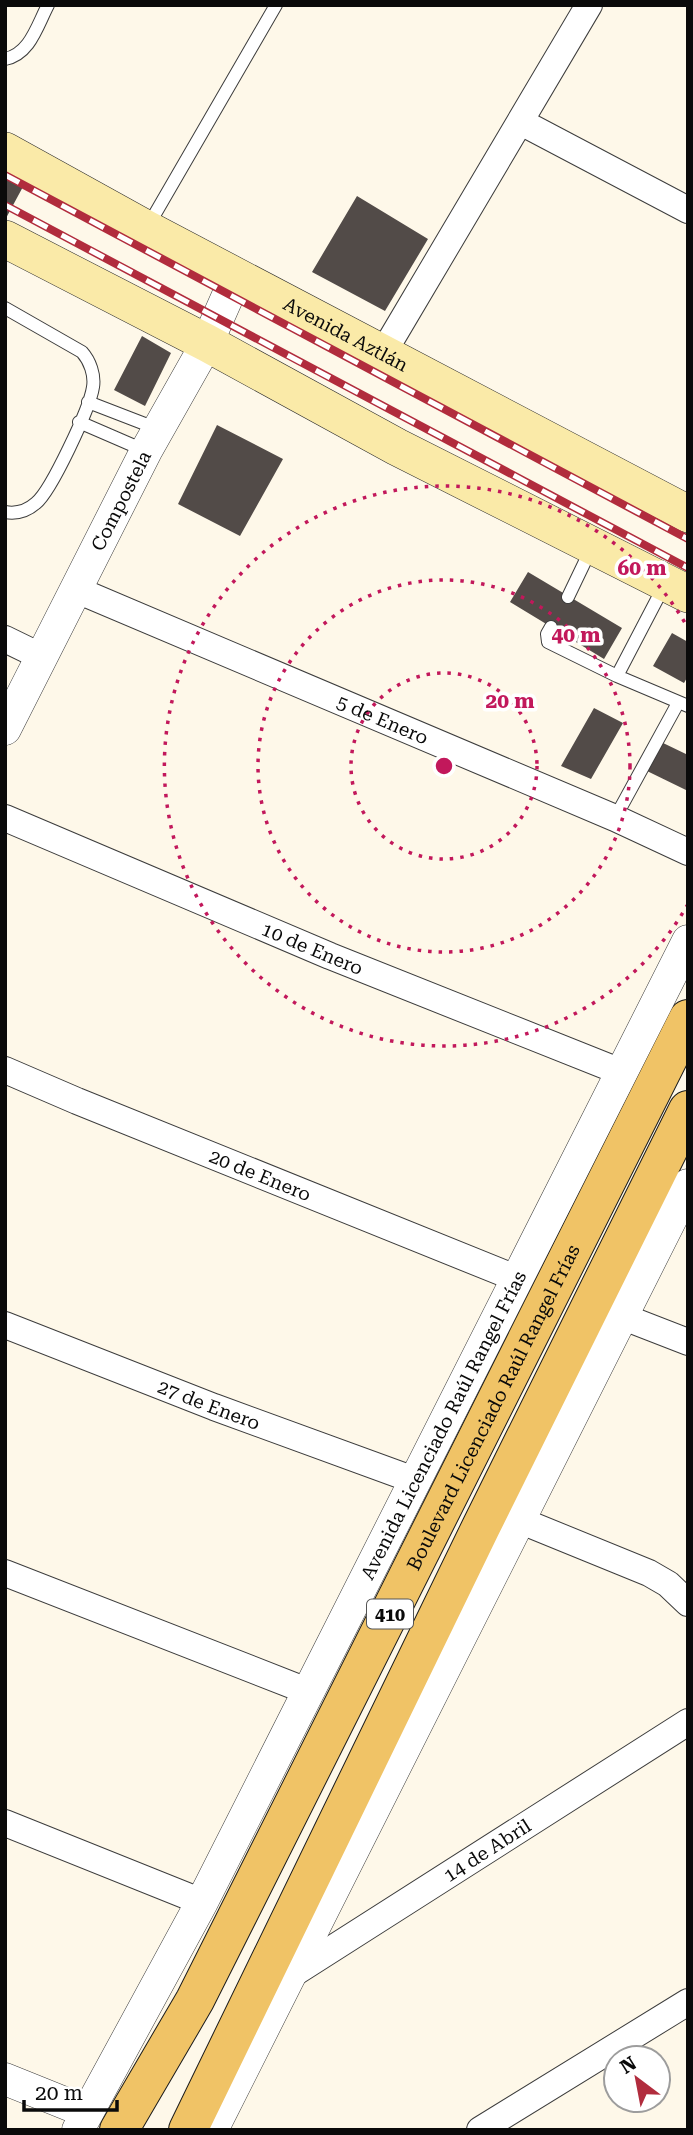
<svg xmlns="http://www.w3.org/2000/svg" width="693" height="2135" font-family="'Roboto Serif',serif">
	<rect width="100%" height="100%" fill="#fef8e9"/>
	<path fill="#524b48" d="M5,142L38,159L5,220Z
		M357,196L428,239L385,311L312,272Z
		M142,336L171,353L145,406L114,390Z
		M217,425L283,459L240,536L178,504Z
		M528,572L622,628L604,659L510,602Z
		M672,633L688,642V676L684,683L653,666Z
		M594,708L623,723L591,779L561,766Z
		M661,742L688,755V791L647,771Z"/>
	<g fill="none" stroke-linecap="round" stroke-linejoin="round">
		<defs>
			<path id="service" d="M5,59C30,54 37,26 48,5
				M148,226L276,5
				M5,308L82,352C90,361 95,375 93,387C90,408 51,491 36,503C27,511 16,514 5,512
				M88,402L158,429
				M79,422L146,451
				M568,597L591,549
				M551,627L547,634L548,642L617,676L688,706
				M617,676L664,586
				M615,818L678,703"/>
			<g id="minor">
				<path d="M521,122L688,210"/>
				<path d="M383,353L589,5"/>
				<path id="s1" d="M77,590L615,818L688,852"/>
				<path d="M5,639L42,657"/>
				<path id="s2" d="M5,818L330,956L621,1072"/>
				<path id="s3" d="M5,1070L77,1101L518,1279"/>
				<path d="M621,1316L688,1342"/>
				<path id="s4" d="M5,1325L214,1407L414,1480"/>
				<path d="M519,1520L649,1573L668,1584L688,1603"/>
				<path d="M5,1573L307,1691"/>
				<path d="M5,1823L202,1902"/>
				<path id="s5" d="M288,1977L688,1722"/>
				<path d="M480,2130L688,2002"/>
			</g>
			<g id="tertiary">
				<path id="s6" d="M5,729L146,451L207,343L237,275"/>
				<path d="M5,2079L87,2112"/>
				<path id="s7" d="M78,2130L202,1902L688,941"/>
				<path d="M212,2130L688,1185"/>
			</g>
			<g id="secondary">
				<path id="s8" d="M5,151L146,229L688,514"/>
				<path d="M5,239L207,343L397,447L688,594"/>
			</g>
			<g id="primary">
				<path id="s9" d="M119,2130L195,2000L688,1019"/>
				<path d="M188,2130L481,1527L688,1110"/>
			</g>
		</defs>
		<use href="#service" stroke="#3d3d3d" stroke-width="14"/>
		<use href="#minor" stroke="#3d3d3d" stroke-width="28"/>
		<use href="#tertiary" stroke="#3d3d3d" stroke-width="33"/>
		<use href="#secondary" stroke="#2c2c2c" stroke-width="38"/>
		<use href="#primary" stroke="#1b1b1b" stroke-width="40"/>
		<use href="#service" stroke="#fff" stroke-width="12"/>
		<use href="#minor" stroke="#fff" stroke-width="26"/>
		<use href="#tertiary" stroke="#fff" stroke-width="32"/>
		<use href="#secondary" stroke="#faeaa8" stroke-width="37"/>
		<use href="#primary" stroke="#f0c366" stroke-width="38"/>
		<defs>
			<path id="rail" d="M5,175L688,539
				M5,205L688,568"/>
		</defs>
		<use href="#rail" stroke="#b12c3d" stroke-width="8"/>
		<use href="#rail" stroke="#fff" stroke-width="5" stroke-dasharray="16" stroke-linecap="butt"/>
	</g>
	<g fill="none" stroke="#c2185b" stroke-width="3.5" stroke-dasharray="3.5 7">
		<circle cx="444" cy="766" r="93"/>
		<circle cx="444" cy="766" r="186"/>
		<path d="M688 904A280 280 0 1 1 688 628"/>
	</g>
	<g text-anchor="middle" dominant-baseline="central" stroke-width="7" stroke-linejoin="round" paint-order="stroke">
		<rect fill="#fff" stroke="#545454" stroke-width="2" x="367" y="1599.5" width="46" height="29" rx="5"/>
		<g font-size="18" font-weight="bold" fill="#0a0a0a">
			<text x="390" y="1614">410</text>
		</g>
		<g font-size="19" fill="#0a0a0a" stroke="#fff">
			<text stroke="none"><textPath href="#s8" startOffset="387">Avenida Aztlán</textPath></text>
			<text stroke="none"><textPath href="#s6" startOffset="256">Compostela</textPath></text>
			<text stroke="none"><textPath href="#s1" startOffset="332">5 de Enero</textPath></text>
			<text stroke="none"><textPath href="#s2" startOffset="334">10 de Enero</textPath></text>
			<text stroke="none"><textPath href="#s3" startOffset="276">20 de Enero</textPath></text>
			<text stroke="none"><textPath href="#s4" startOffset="219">27 de Enero</textPath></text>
			<text stroke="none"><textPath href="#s9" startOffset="814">Boulevard Licenciado Raúl Rangel Frías</textPath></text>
			<text stroke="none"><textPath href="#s7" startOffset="794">Avenida Licenciado Raúl Rangel Frías</textPath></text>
			<text stroke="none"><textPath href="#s5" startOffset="236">14 de Abril</textPath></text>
		</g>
	</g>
	<circle cx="444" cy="766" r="10" fill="#c2185b" stroke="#fff" stroke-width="3.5"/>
	<g font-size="21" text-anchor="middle" font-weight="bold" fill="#c2185b" stroke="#fff" stroke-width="7" stroke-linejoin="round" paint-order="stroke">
		<text x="642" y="575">60 m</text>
		<text x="576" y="642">40 m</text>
		<text x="510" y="708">20 m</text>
	</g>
	<rect width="693" height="2135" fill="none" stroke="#0a0a0a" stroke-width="14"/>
	<g transform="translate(637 2079) rotate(328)"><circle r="33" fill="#ffffff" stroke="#9d9d9d" stroke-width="2"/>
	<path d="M0-5L12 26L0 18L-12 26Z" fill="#b12c3d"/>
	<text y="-10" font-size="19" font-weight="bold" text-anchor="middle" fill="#0a0a0a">N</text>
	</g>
	<path d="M24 2100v10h93v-10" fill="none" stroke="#0a0a0a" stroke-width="3.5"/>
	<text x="35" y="2100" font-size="21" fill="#0a0a0a" stroke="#ffffff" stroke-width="5" paint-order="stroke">20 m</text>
</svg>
